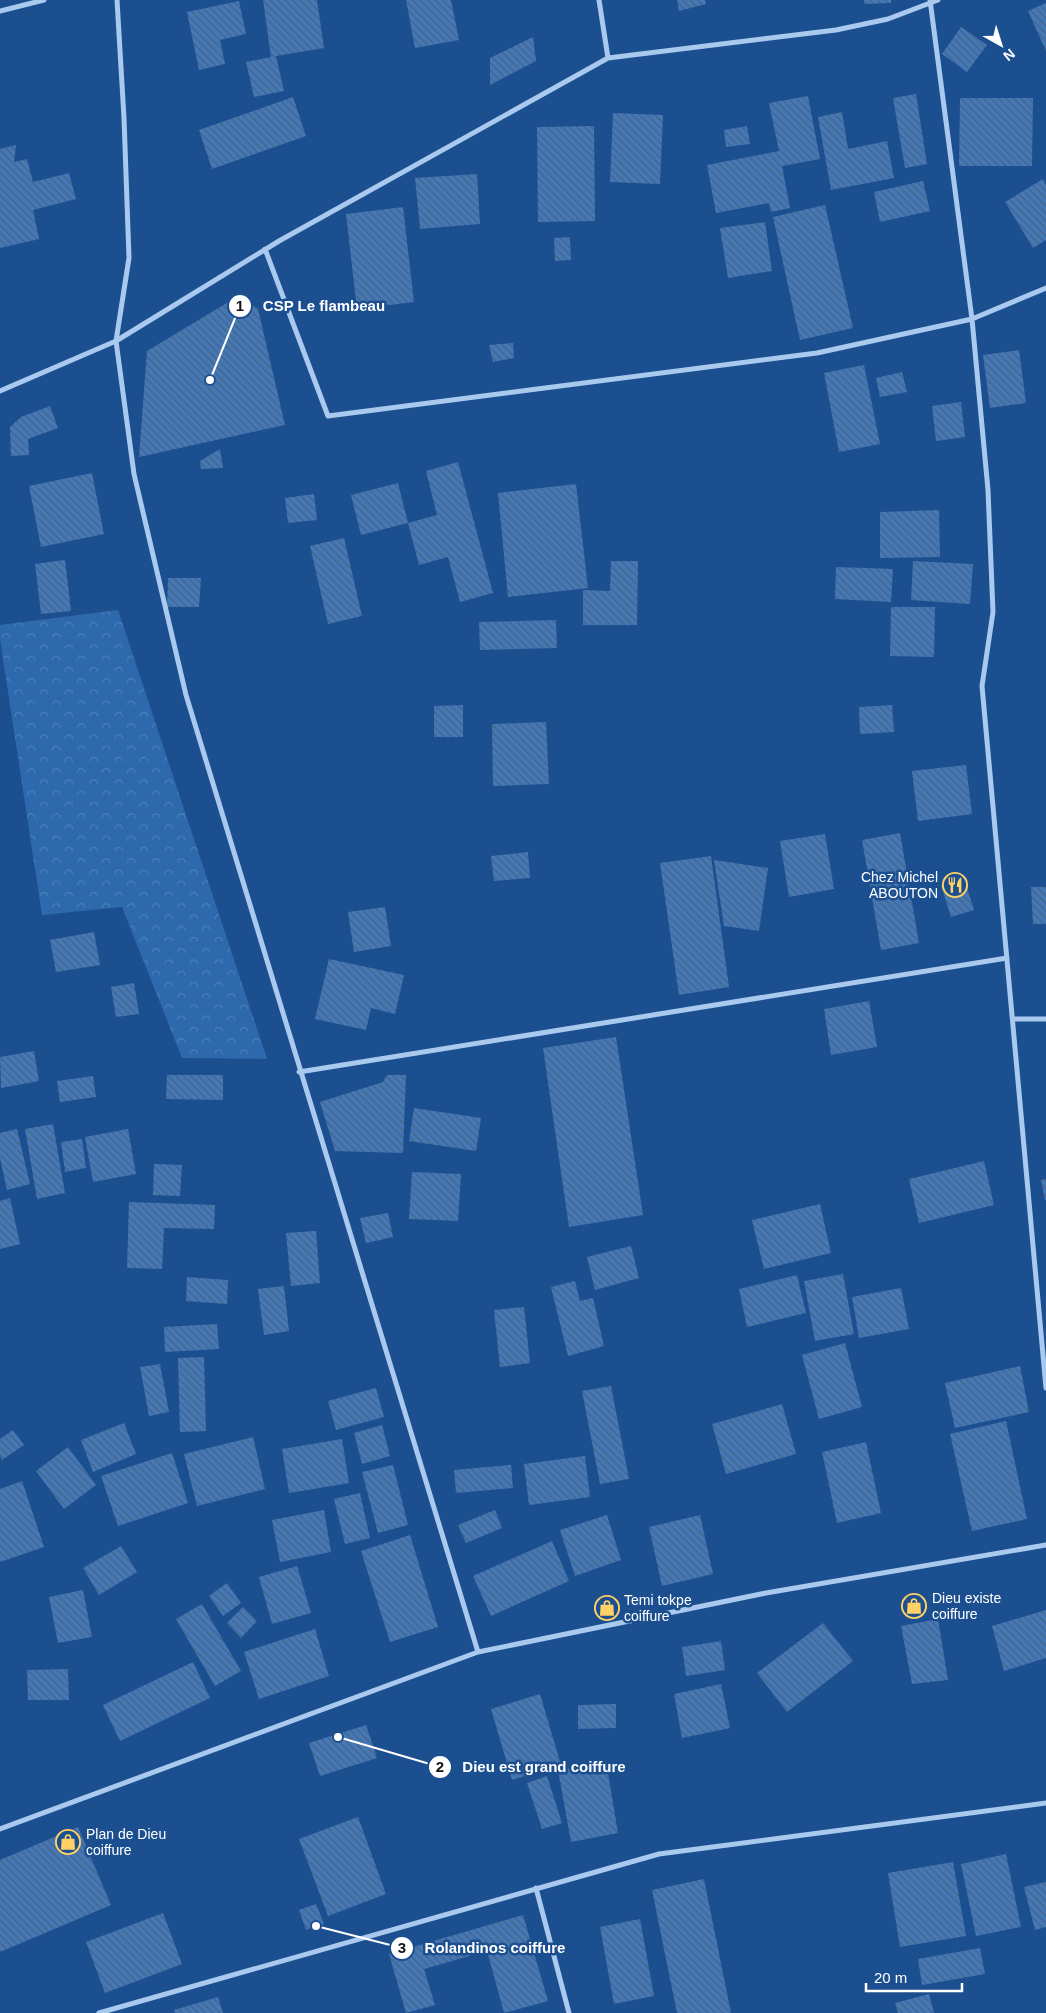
<svg xmlns="http://www.w3.org/2000/svg" width="1046" height="2013" font-family="Arial,sans-serif">
	<defs>
		<pattern id="forest-crowns" width="20" height="18" patternUnits="userSpaceOnUse" patternTransform="scale(1.25)"><rect width="20" height="18" fill="#2e69ad"/><path d="M2 6a3 3 0 1 1 6 0M12 15a3 3 0 1 1 6 0" fill="none" stroke="#4d80b9"/></pattern>
		<pattern id="building-back-hatch" width="6" height="6" patternUnits="userSpaceOnUse" patternTransform="scale(1.25)"><rect width="6" height="6" fill="#4478b7"/><path d="M-1 5l2 2M0 0l6 6M5-1l2 2" fill="none" stroke="#486282"/></pattern>
	</defs>
	<rect width="100%" height="100%" fill="#1b4f8f"/>
	<path fill="url(#forest-crowns)" d="M118,610L267,1059L182,1058L122,907L42,915L0,639V625Z"/>
	<path fill="url(#building-back-hatch)" d="M263,0H317L324,48L276,56L284,91L254,97L246,62L271,57Z
		M406,0H451L459,40L415,48Z
		M677,0H705L706,4L679,11Z
		M864,0H891V3L864,4Z
		M239,1L246,34L220,40L225,64L199,70L187,12Z
		M1046,3V51L1028,11Z
		M961,27L987,45L967,72L942,54Z
		M533,37L536,61L490,85V58Z
		M916,94L927,164L905,168L893,98Z
		M808,96L820,159L782,166L790,208L771,212L769,203L716,213L707,165L779,151L769,103Z
		M293,97L306,136L212,169L199,130Z
		M960,98H1033L1032,166H959Z
		M842,112L848,149L887,141L894,178L831,190L818,117Z
		M613,113L663,115L660,184L610,182Z
		M594,126L595,221L538,222L537,127Z
		M747,126L750,144L726,147L724,130Z
		M16,145L14,162L27,159L33,182L69,173L76,199L33,210L39,239L0,248V149Z
		M477,174L480,224L420,229L415,178Z
		M1043,179L1046,185V240L1033,248L1005,202Z
		M923,181L930,211L880,222L874,192Z
		M825,205L853,328L800,340L773,217Z
		M403,207L414,302L357,309L346,214Z
		M765,222L772,271L728,278L720,228Z
		M570,237L571,260L555,261L554,238Z
		M240,295L258,309L285,425L139,457L147,351Z
		M513,343L514,358L493,362L489,345Z
		M1019,350L1026,403L990,408L983,355Z
		M864,365L880,444L839,452L824,373Z
		M902,372L907,392L880,397L876,378Z
		M961,402L965,437L936,441L932,406Z
		M50,406L58,428L28,439L29,455L11,456L10,427L21,417Z
		M220,449L223,468L201,469L200,461Z
		M458,462L493,593L460,602L448,557L419,565L408,523L437,515L426,471Z
		M92,473L104,534L41,547L29,486Z
		M398,483L408,523L361,535L351,495Z
		M576,484L588,588L508,597L498,493Z
		M314,494L317,520L288,523L285,498Z
		M939,510L940,557L880,558V512Z
		M344,538L362,616L328,624L310,546Z
		M65,560L71,611L41,614L35,564Z
		M611,561H638L637,625H583V590L610,591Z
		M913,561L973,564L970,604L911,600Z
		M836,567L893,569L891,602L835,599Z
		M168,578H201L199,607H167Z
		M891,607H935L934,657L890,656Z
		M556,620L557,648L480,650L479,622Z
		M463,705V737H434V706Z
		M892,705L894,732L860,734L859,707Z
		M546,722L549,784L493,786L492,724Z
		M966,765L972,814L918,821L912,771Z
		M900,833L919,943L881,950L862,840Z
		M825,834L834,889L789,897L780,841Z
		M528,852L530,878L494,881L491,856Z
		M711,856L729,987L679,995L660,863Z
		M714,860L768,868L759,931L724,926Z
		M964,878L974,910L951,917L941,885Z
		M1031,887H1046V924H1033Z
		M385,907L391,946L354,952L348,912Z
		M94,932L100,965L56,972L50,940Z
		M329,959L404,975L395,1014L371,1008L366,1030L315,1019Z
		M134,983L139,1014L116,1017L111,987Z
		M869,1001L877,1047L831,1055L824,1009Z
		M616,1037L643,1215L569,1227L543,1048Z
		M34,1051L39,1081L1,1088L0,1057Z
		M167,1075H223V1100L166,1099Z
		M387,1075H406L403,1153L335,1151L320,1102L383,1082Z
		M93,1076L96,1097L60,1102L57,1081Z
		M414,1108L481,1118L476,1151L409,1141Z
		M53,1124L65,1193L37,1199L25,1129Z
		M17,1129L30,1184L7,1190L0,1158V1133Z
		M128,1129L136,1174L93,1182L85,1137Z
		M82,1139L86,1168L65,1172L61,1142Z
		M984,1161L994,1205L919,1223L909,1179Z
		M154,1164L182,1165L180,1196L153,1195Z
		M412,1172L461,1174L458,1221L409,1219Z
		M1046,1179V1200H1045L1041,1180Z
		M10,1198L20,1244L0,1249V1201Z
		M129,1202L215,1205L214,1229L164,1228L162,1269L127,1268Z
		M820,1204L831,1253L764,1269L752,1220Z
		M388,1213L393,1237L366,1243L360,1218Z
		M316,1231L320,1283L291,1286L286,1233Z
		M631,1246L639,1278L595,1290L587,1257Z
		M843,1274L854,1334L815,1341L804,1281Z
		M797,1275L806,1313L747,1327L739,1289Z
		M187,1277L228,1280L227,1304L186,1301Z
		M575,1281L580,1301L593,1298L604,1346L568,1356L551,1287Z
		M284,1286L289,1331L264,1335L258,1289Z
		M901,1288L909,1329L859,1338L852,1297Z
		M524,1307L530,1363L500,1367L494,1310Z
		M217,1324L219,1349L165,1352L164,1327Z
		M845,1343L862,1407L819,1419L802,1355Z
		M204,1357L206,1431L180,1432L178,1358Z
		M160,1364L169,1412L149,1416L140,1367Z
		M1020,1366L1029,1412L955,1428L945,1383Z
		M611,1386L629,1479L600,1484L582,1391Z
		M376,1388L384,1417L336,1430L328,1401Z
		M782,1404L796,1454L726,1474L712,1424Z
		M1006,1421L1027,1519L972,1531L950,1434Z
		M124,1423L136,1454L93,1472L81,1440Z
		M382,1425L390,1456L362,1464L354,1433Z
		M13,1430L24,1445L2,1460L0,1456V1439Z
		M253,1437L265,1489L197,1506L184,1454Z
		M342,1439L349,1483L289,1493L282,1449Z
		M866,1442L881,1513L837,1523L822,1452Z
		M68,1447L96,1485L64,1509L36,1471Z
		M172,1453L188,1503L118,1526L101,1476Z
		M585,1456L590,1497L529,1505L524,1464Z
		M393,1465L408,1525L378,1533L362,1472Z
		M511,1465L513,1488L456,1493L454,1470Z
		M22,1481L44,1547L0,1562V1489Z
		M360,1493L370,1538L345,1544L334,1499Z
		M324,1510L331,1552L280,1562L272,1520Z
		M495,1510L502,1528L466,1543L458,1525Z
		M607,1515L621,1560L575,1576L560,1530Z
		M700,1515L713,1574L662,1586L649,1527Z
		M410,1535L438,1627L390,1642L361,1551Z
		M552,1541L569,1581L491,1616L473,1576Z
		M121,1546L137,1572L99,1595L83,1568Z
		M297,1566L311,1613L272,1624L259,1577Z
		M227,1583L241,1603L223,1616L209,1596Z
		M83,1590L92,1637L58,1643L49,1597Z
		M202,1604L241,1671L215,1686L176,1619Z
		M243,1607L257,1621L241,1638L227,1623Z
		M1046,1610V1658L1004,1671L992,1626Z
		M938,1619L948,1680L912,1684L901,1626Z
		M823,1623L853,1661L787,1712L757,1673Z
		M315,1629L329,1676L259,1699L244,1652Z
		M721,1641L725,1670L686,1676L682,1647Z
		M193,1662L210,1698L120,1741L103,1705Z
		M68,1669L69,1700H28L27,1670Z
		M721,1684L730,1728L682,1738L674,1694Z
		M540,1694L561,1765L512,1780L491,1709Z
		M616,1704V1728L578,1729V1705Z
		M366,1725L377,1758L320,1776L309,1743Z
		M606,1761L618,1833L571,1842L558,1770Z
		M547,1776L562,1823L542,1829L527,1783Z
		M358,1817L386,1894L328,1916L299,1839Z
		M78,1827L111,1905L0,1952V1860Z
		M1006,1854L1021,1927L976,1936L961,1864Z
		M953,1862L966,1936L900,1947L888,1873Z
		M704,1879L731,2013H677L652,1890Z
		M1046,1882V1927L1035,1930L1024,1887Z
		M316,1904L324,1924L306,1930L299,1910Z
		M163,1913L182,1964L105,1993L86,1942Z
		M523,1915L548,2001L504,2013L487,1951L424,1969L435,2005L406,2013L389,1954Z
		M640,1919L654,1996L614,2004L600,1927Z
		M980,1948L985,1974L922,1985L918,1959Z
		M929,1994L934,2013H898L895,2003Z
		M218,1997L223,2013H175L174,2010Z"/>
	<g fill="none" stroke-linecap="round" stroke-linejoin="round">
		<path stroke="#a9c9ee" stroke-width="5" d="M117,0L124,118L129,258L116,341L134,474L186,695L478,1652
			M599,0L608,58
			M930,0L972,319L988,490L993,612L982,686L1046,1388
			M0,11L44,0
			M265,249L328,416L817,353L972,319L1046,288
			M0,391L116,341L279,241L608,58L836,30L888,19L938,0
			M1013,1019H1046
			M299,1072L1007,958
			M0,1829L478,1652L766,1593L1046,1545
			M536,1888L569,2013
			M99,2013L659,1854L1046,1803"/>
	</g>
	<defs>
		<symbol id="restaurant-ring" viewBox="-11 -11 22 22"><circle r="9.5" fill="#1b4f8f" stroke="#ffd166" stroke-width="1.5"/><path d="M-5-6h1v4h1v-4h1v4h1v-4h1v5L-1.5 .5V6h-2V.5L-5-1ZM5-6V6H3V1.5H1.5Q1.5-4 5-6Z" fill="#ffd166"/></symbol>
		<symbol id="shop-ring" viewBox="-11 -11 22 22"><circle r="9.5" fill="#1b4f8f" stroke="#ffd166" stroke-width="1.5"/><path d="M-5-2.5h2.3a2.7 3.5 0 0 1 5.4 0H5L5.5 6h-11ZM-1.5-2.5h3a1.5 2.3 0 0 0-3 0Z" fill="#ffd166"/></symbol>
	</defs>
	<g fill-rule="evenodd">
		<use href="#restaurant-ring" x="941" y="871" width="28" height="28"/>
		<use href="#shop-ring" x="900" y="1592" width="28" height="28"/>
		<use href="#shop-ring" x="593" y="1594" width="28" height="28"/>
		<use href="#shop-ring" x="54" y="1828" width="28" height="28"/>
	</g>
	<g text-anchor="middle" dominant-baseline="central" stroke-width="5" stroke-linejoin="round" paint-order="stroke">
		<g font-size="14" fill="#fff" stroke="#1b4f8f" text-anchor="start">
			<text x="938" y="877" text-anchor="end">Chez Michel<tspan x="938" dy="16">ABOUTON</tspan></text>
			<text x="932" y="1598">Dieu existe<tspan x="932" dy="16">coiffure</tspan></text>
			<text x="624" y="1600">Temi tokpe<tspan x="624" dy="16">coiffure</tspan></text>
			<text x="86" y="1834">Plan de Dieu<tspan x="86" dy="16">coiffure</tspan></text>
		</g>
	</g>
	<path fill="none" stroke="#fff" stroke-width="2" d="M210 380L240 306M338 1737L440 1767M316 1926L402 1948"/>
	<g fill="#fff" stroke="#1b4f8f" stroke-width="2">
		<circle cx="210" cy="380" r="5"/>
		<circle cx="338" cy="1737" r="5"/>
		<circle cx="316" cy="1926" r="5"/>
		<circle cx="240" cy="306" r="12"/>
		<circle cx="440" cy="1767" r="12"/>
		<circle cx="402" cy="1948" r="12"/>
	</g>
	<g font-size="15" text-anchor="middle" font-weight="bold" fill="#111">
		<text x="240" y="311">1</text>
		<text x="440" y="1772">2</text>
		<text x="402" y="1953">3</text>
	</g>
	<g font-size="15" text-anchor="middle" font-weight="bold" fill="#fff" stroke="#1b4f8f" stroke-width="5" stroke-linejoin="round" paint-order="stroke">
		<text x="324" y="311">CSP Le flambeau</text>
		<text x="544" y="1772">Dieu est grand coiffure</text>
		<text x="495" y="1953">Rolandinos coiffure</text>
	</g>
	<g transform="translate(1001 45) rotate(141)" stroke="#1b4f8f" stroke-width="4" paint-order="stroke">
	<path d="M0-4L9 19L0 12L-9 19Z" fill="#ffffff"/>
	<text y="-8" font-size="14" font-weight="bold" text-anchor="middle" fill="#ffffff">N</text>
	</g>
	<path d="M866 1983v8h96v-8" fill="none" stroke="#ffffff" stroke-width="2.5"/>
	<text x="874" y="1983" font-size="15" fill="#ffffff" stroke="#1b4f8f" stroke-width="4" paint-order="stroke">20 m</text>
</svg>
